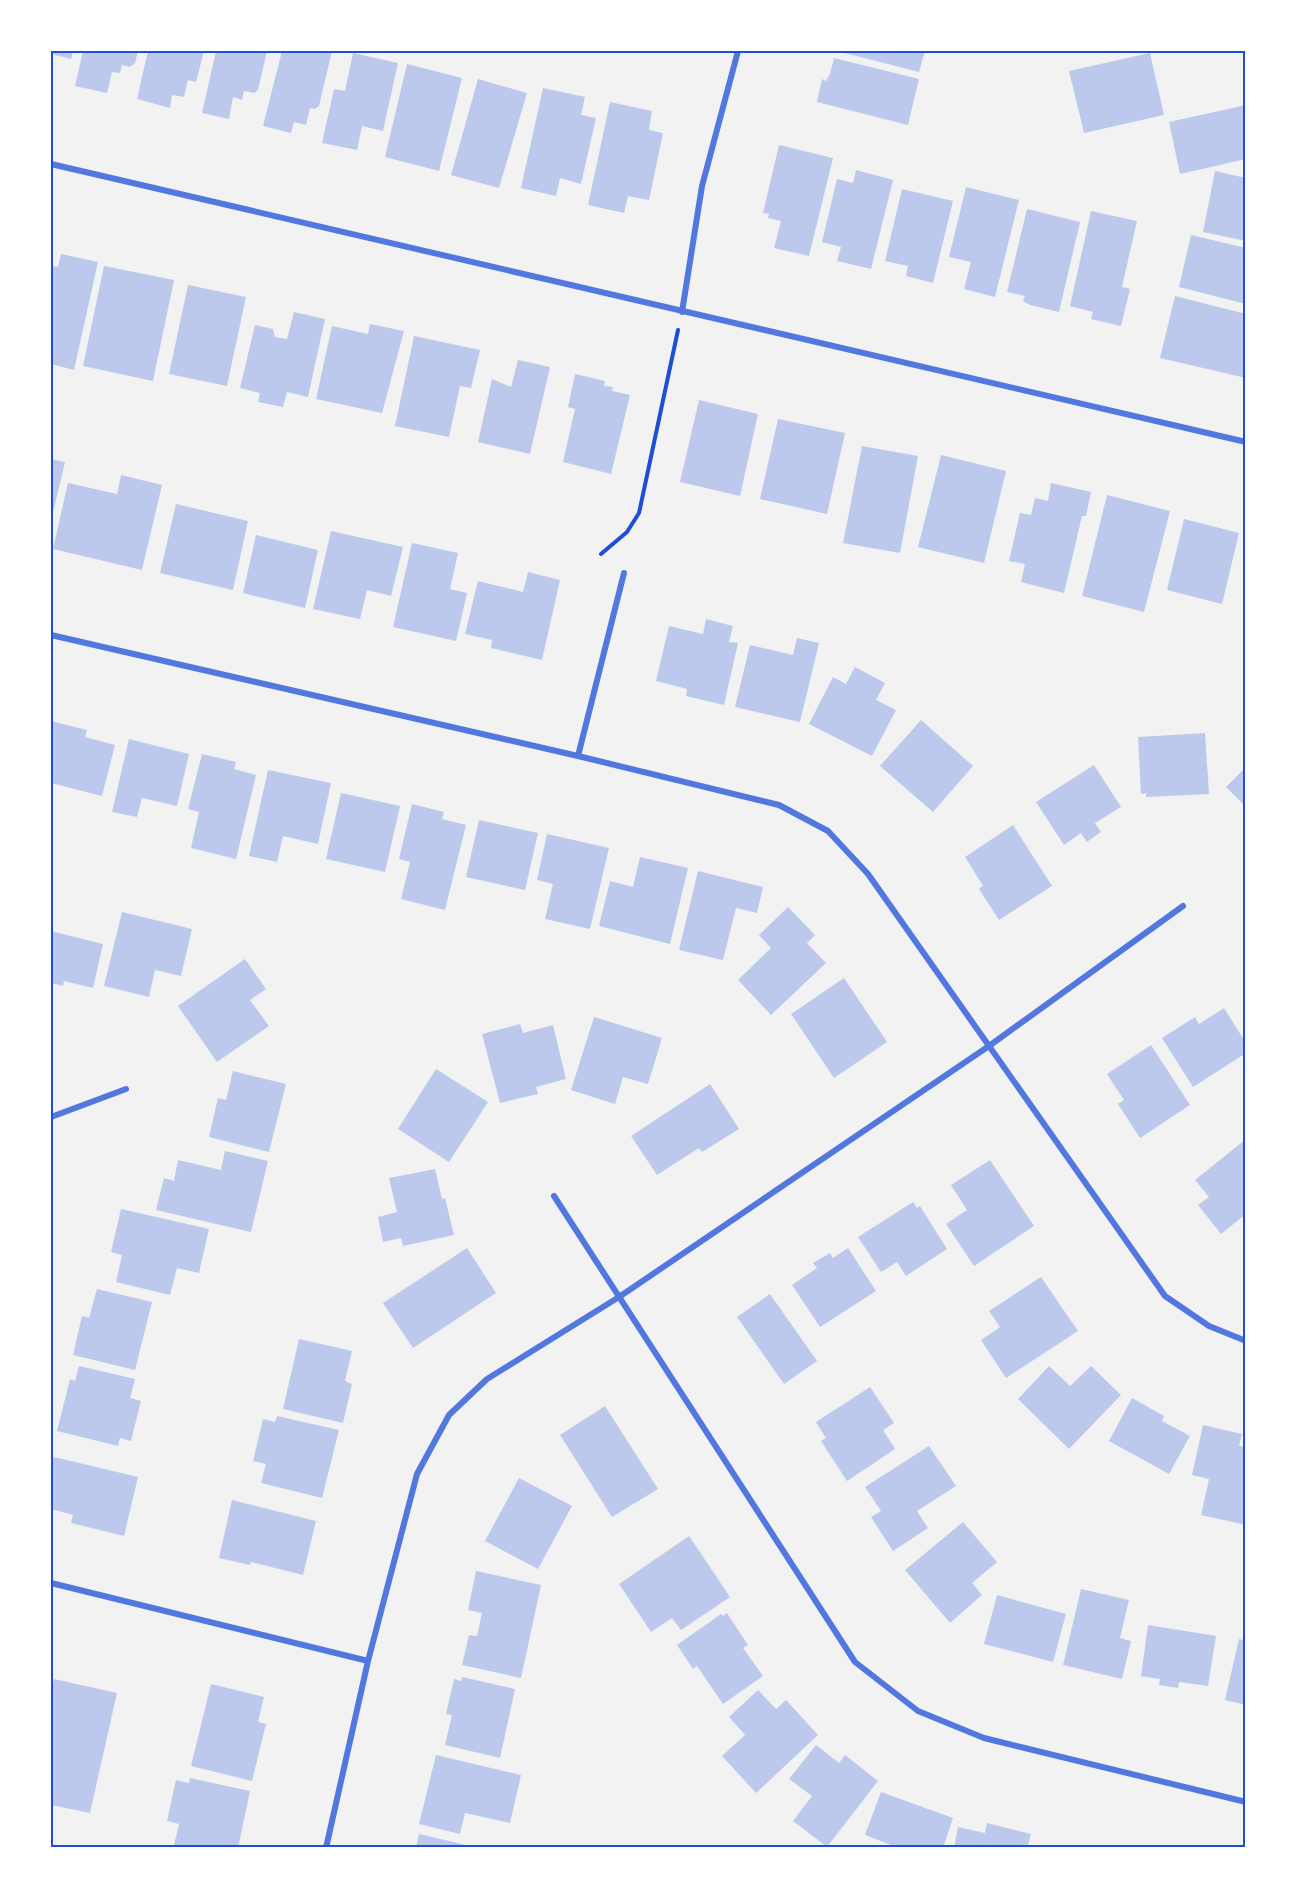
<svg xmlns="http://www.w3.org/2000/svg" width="1297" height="1899" font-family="'Open Sans',sans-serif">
	<rect width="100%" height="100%" fill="#f2f2f2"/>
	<path fill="#bdc9ec" d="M51,51H73L71,59L51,54Z
		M83,51H138L135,63L130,67L122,65L120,73L112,72L107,93L75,86Z
		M148,51H204L196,82L188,80L184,97L172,95L170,108L137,99Z
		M216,51H267L258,90L254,93L244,91L242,100L233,97L229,119L202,113Z
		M282,51H332L319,106L315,109L310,108L306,125L294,122L291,133L263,126Z
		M837,51H925L919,72Z
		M353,53L398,63L383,131L362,126L357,150L322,143L334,89L345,91Z
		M1150,53L1164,115L1084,133L1069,71Z
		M834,58L919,79L908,125L817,102L822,79L826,81L830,74Z
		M407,64L462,78L439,171L385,157Z
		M478,79L527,93L499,188L451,175Z
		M543,88L585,97L581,115L596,118L581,184L560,178L556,196L521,188Z
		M610,102L652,111L649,130L663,133L649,200L628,196L624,213L588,205Z
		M1246,105V159L1180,174L1169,122Z
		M779,145L833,158L809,256L774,248L781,221L768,218L769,214L763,213Z
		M856,170L893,180L871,269L837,261L841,247L822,242L837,179L853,183Z
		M1215,171L1246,178V241L1203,232Z
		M966,187L1019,200L995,297L964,289L971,262L949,257Z
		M902,189L953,201L933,283L906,276L908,266L885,261Z
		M1027,209L1080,222L1059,312L1030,305L1023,301L1025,296L1007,292Z
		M1091,211L1137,221L1122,287L1130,289L1121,326L1091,319L1093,312L1070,306Z
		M1191,235L1246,248V304L1179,287Z
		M61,254L98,262L74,370L51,364V266L58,267Z
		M104,266L174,280L153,381L83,366Z
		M188,285L246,297L227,386L169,374Z
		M1175,296L1246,314V378L1160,358Z
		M294,312L325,319L308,397L287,392L283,407L258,402L260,393L240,388L255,325L273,329L275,337L287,339Z
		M370,324L404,331L382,413L316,399L332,326L368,334Z
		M414,336L480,350L471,388L460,386L449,437L395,426Z
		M518,360L550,367L530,454L478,442L492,379L511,387Z
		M575,374L605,381L604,386L613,387L612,391L630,395L611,474L563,462L575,409L568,407Z
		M699,400L758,414L740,496L680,482Z
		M778,419L845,433L827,514L760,499Z
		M862,446L918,456L900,553L843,543Z
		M941,455L1006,471L984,563L918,547Z
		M51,459L65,462L52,517H51Z
		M121,475L162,485L142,570L53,549L68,483L117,494Z
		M1051,483L1091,492L1086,516H1082L1064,593L1021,582L1025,564L1009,561L1020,513L1031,515L1035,498L1048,501Z
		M1107,495L1170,511L1144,612L1082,596Z
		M176,504L248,521L233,590L160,573Z
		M1184,519L1239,533L1222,604L1167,590Z
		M331,531L403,547L391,596L367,590L360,619L313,609Z
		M256,535L318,550L305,608L243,593Z
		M412,543L458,553L450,589L467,593L456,641L393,627Z
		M528,572L560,580L542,660L491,648L492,640L465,634L478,581L523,592Z
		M706,619L733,626L729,642L738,643L724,705L686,696L687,689L656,681L669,626L703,634Z
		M797,638L819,643L800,722L735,707L750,645L793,655Z
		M855,667L885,683L876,700L896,710L872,756L809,724L833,677L846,684Z
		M921,720L973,766L933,812L880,766Z
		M51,721L87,730L85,737L115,745L102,796L51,783Z
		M1205,733L1209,794L1146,797V793L1141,794L1138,737Z
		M129,739L189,754L177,806L142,798L137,817L112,812Z
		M202,754L236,762L234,769L256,775L236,859L191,848L199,812L188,809Z
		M1094,765L1121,807L1095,823L1101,832L1087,842L1081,833L1064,845L1036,802Z
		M1246,767V807L1226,787Z
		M268,770L331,783L318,844L283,836L277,862L249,856Z
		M341,793L400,806L385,872L326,859Z
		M412,804L444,812L442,819L466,825L445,910L401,899L410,862L399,859Z
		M479,820L538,833L525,890L466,877Z
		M1013,825L1052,886L999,920L979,889L983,886L965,857Z
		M547,834L609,848L590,929L545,919L553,884L537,880Z
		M640,857L688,868L670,944L599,926L610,881L633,887Z
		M698,871L763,887L757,913L736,908L723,960L679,950Z
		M788,907L815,935L807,943L826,963L771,1015L738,980L771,948L759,935Z
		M122,912L192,929L181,976L155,970L149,997L104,986Z
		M51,931L103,944L93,988L64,981L63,986L51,983Z
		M245,959L266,989L250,1000L269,1026L217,1062L178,1006Z
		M844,978L887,1042L834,1078L791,1014Z
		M1224,1008L1246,1043V1053L1193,1087L1162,1038L1195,1017L1199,1024Z
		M594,1017L662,1038L648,1084L623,1077L615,1104L571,1090Z
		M520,1024L523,1033L553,1025L566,1079L536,1087L538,1094L500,1103L482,1034Z
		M1151,1045L1190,1105L1140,1138L1118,1104L1124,1100L1107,1074Z
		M436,1069L488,1102L449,1162L398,1129Z
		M233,1071L286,1084L269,1152L209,1137L218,1098L226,1100Z
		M710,1084L739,1129L702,1152L699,1148L657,1175L631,1136Z
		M1246,1139V1214L1221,1234L1198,1205L1209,1197L1195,1180Z
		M225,1151L268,1161L251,1232L156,1210L164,1178L174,1181L178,1160L221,1170Z
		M990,1160L1034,1226L974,1266L946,1224L967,1210L951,1185Z
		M435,1169L442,1199L445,1198L454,1235L403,1246L401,1238L383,1242L378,1217L397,1212L389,1178Z
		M913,1202L917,1208L920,1206L947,1249L906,1276L897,1262L881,1272L858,1237Z
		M121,1209L209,1229L199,1273L177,1268L170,1295L116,1282L122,1255L111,1252Z
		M467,1248L496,1293L413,1348L383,1303Z
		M848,1248L876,1291L820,1327L792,1285L817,1268L813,1263L830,1253L833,1258Z
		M1041,1277L1078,1331L1006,1378L981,1340L1000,1327L989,1311Z
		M97,1289L152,1302L135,1370L73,1355L82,1316L89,1318Z
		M770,1294L817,1361L784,1384L737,1317Z
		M299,1339L352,1351L345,1381L352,1384L343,1423L283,1409Z
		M79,1366L135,1379L130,1398L141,1401L131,1441L120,1438L118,1446L57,1431L70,1379L75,1381Z
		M1049,1366L1070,1386L1091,1366L1121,1395L1069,1449L1018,1399Z
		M870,1387L894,1423L883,1430L895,1449L847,1481L821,1441L826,1438L816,1422Z
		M1132,1398L1164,1416L1162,1421L1190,1436L1169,1474L1109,1441Z
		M605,1406L658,1489L612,1517L560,1435Z
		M277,1416L339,1430L322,1498L261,1483L266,1464L253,1461L263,1419L275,1422Z
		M1203,1425L1242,1434L1239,1446L1246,1447V1525L1201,1515L1209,1479L1192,1475Z
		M929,1446L956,1486L917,1511L928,1528L893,1551L871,1517L881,1511L865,1487Z
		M54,1457L138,1477L124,1536L71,1523L73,1515L51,1509V1468Z
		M519,1478L572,1506L538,1569L485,1541Z
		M232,1500L316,1521L303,1575L251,1562L250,1565L219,1558Z
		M963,1522L997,1562L972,1583L982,1595L950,1623L905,1570Z
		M689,1536L730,1597L681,1630L672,1618L651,1632L619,1584Z
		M476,1571L541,1585L521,1678L462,1665L469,1635L477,1636L482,1613L468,1610Z
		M1081,1589L1129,1600L1120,1638L1131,1641L1122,1679L1063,1665Z
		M997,1595L1066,1614L1053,1662L984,1644Z
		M727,1613L748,1645L743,1648L763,1676L723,1704L697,1666L693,1669L677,1645L721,1614L723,1616Z
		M1148,1625L1216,1636L1208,1686L1179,1682L1178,1688L1159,1685L1160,1679L1141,1676Z
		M1239,1639L1246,1641V1705L1225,1700Z
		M462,1677L515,1689L500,1758L445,1745L452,1715L446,1714L454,1679L461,1681Z
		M54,1679L117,1693L90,1813L51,1805V1692Z
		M211,1684L264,1697L258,1722L266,1724L252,1781L191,1766Z
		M758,1690L776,1709L786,1700L818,1735L756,1793L722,1756L745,1735L729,1717Z
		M816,1745L839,1763L845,1755L878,1781L827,1847L793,1821L812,1796L789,1779Z
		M436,1755L521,1775L510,1823L465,1813L460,1834L419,1824Z
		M190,1778L250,1791L238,1848H186L174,1845L179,1824L167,1821L176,1780L189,1783Z
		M881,1792L953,1818L943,1848H890L891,1845L865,1835Z
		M987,1823L1031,1834L1027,1848H954L958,1827L985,1833Z
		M419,1834L475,1847L474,1848H416Z"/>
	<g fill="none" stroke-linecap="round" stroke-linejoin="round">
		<path stroke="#1d4ed8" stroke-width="4" d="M601,554L627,532L639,513L678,330"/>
		<path stroke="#5277de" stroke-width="6" d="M51,164L1246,442
			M682,312L702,186L738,51
			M51,635L578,756L779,805L828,831L868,874L1165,1296L1209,1326L1246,1341
			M578,756L624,573
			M51,1117L126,1089
			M554,1196L855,1662L918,1711L984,1738L1246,1802
			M51,1583L368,1661
			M326,1848L368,1661L417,1474L449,1415L487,1379L619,1297L989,1046L1183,906"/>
	</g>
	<rect width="1297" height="1899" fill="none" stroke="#ffffff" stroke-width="105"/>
	<rect x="52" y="52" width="1192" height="1794" fill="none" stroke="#1d4ed8" stroke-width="2"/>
</svg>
